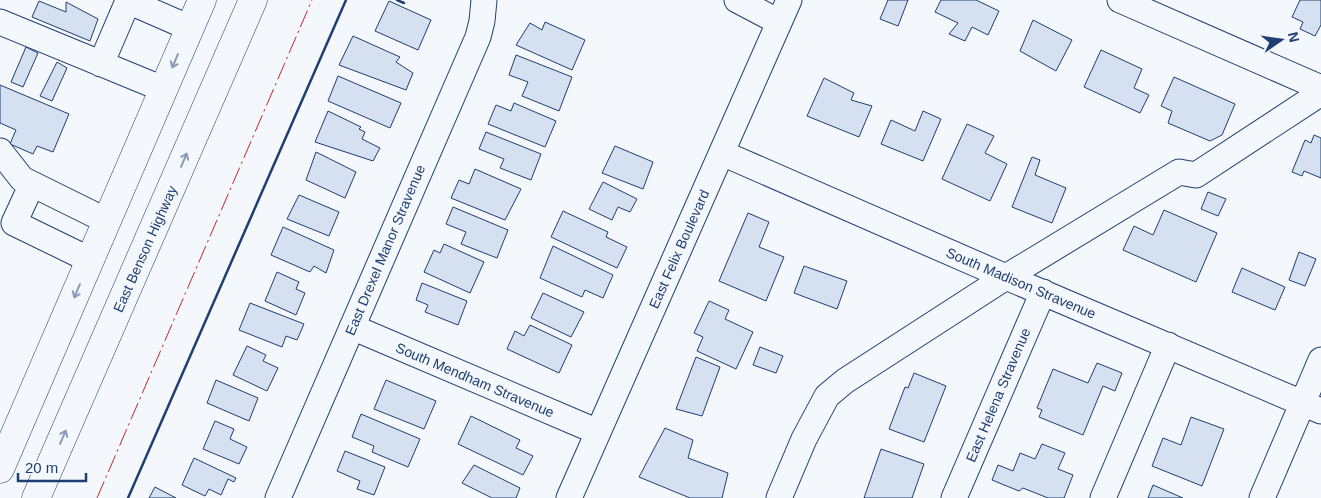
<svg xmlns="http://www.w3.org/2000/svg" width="1321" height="498" font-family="Helvetica,sans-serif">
	<rect width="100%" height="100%" fill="#f4f7fb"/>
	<path fill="#d5e0f0" stroke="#1d3f73" d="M888,0H908L898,26L880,19Z
		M941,0H976L999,11L988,35L972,27L965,41L949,34L958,23L935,12Z
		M1300,0H1321V25L1315,36L1300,29L1303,22L1292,17Z
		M39,1L66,12V2L98,19L90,41L32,17Z
		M389,1L431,20L418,50L375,31Z
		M1033,20L1072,40L1056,71L1020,51Z
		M545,22L585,40L572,70L516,45L530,23L542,30Z
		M353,36L400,57L396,62L413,73L406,90L339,65Z
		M26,47L38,53L23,87L11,82Z
		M1101,50L1142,69L1134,88L1149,95L1140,113L1084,87Z
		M516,55L572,77L559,111L522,96L528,82L509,75Z
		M57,62L67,68L52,101L40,96Z
		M338,76L401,103L390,128L328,101Z
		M1174,77L1235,104L1222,135L1210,141L1168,123L1172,111L1161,106Z
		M824,78L854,93L851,100L872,106L859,137L807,116Z
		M0,85L69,114L53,152L37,146L33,154L10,144L16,130L0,123Z
		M514,103L556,121L545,147L488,124L496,105L511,111Z
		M328,111L361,127L359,129L365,132L362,139L380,148L373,161L315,142Z
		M923,111L941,119L923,161L881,144L891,120L915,131Z
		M967,124L994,136L985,153L1007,164L990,201L942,179Z
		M486,132L541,154L531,180L500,168L504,159L479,149Z
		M1314,135L1321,138V178L1304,171L1302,176L1292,172L1305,140L1311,143Z
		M615,146L653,162L643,189L602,173Z
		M316,152L356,172L345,198L306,180Z
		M1032,157L1040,160L1035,175L1066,188L1052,223L1012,207Z
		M475,169L521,189L505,220L451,198L459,180L469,184Z
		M603,182L637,199L630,212L618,207L612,220L589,209Z
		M1208,192L1226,199L1218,216L1201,209Z
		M299,195L339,212L329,236L287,219Z
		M453,207L508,230L497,258L461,244L466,232L446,224Z
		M1164,210L1217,233L1196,282L1123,250L1134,226L1153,235Z
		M563,211L608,232L606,237L627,247L617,268L551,237Z
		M748,213L769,222L759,247L784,257L766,301L719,281Z
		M283,227L334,250L326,273L314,266L310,272L271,255Z
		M444,244L484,262L470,293L424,272L434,250L440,253Z
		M553,246L613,275L603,298L585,290L582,297L540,278Z
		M1299,252L1316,259L1305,286L1289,280Z
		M804,266L847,281L837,309L794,293Z
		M1242,268L1285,287L1275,310L1232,292Z
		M277,272L299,282L296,289L305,293L296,315L265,301Z
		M422,283L467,301L458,325L425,312L428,305L416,300Z
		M543,293L584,312L571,337L531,318Z
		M709,301L729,310L725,319L753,332L736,369L697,351L703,337L694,333Z
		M250,303L304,324L297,340L286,336L282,347L239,330Z
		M530,325L572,345L559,373L507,349L515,331L524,336Z
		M247,346L266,355L263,361L278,368L267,391L233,375Z
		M760,347L783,356L776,373L753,365Z
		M696,357L720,367L702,416L676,409Z
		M1097,363L1122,373L1115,391L1103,386L1083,435L1039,417L1042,410L1037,408L1053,369L1088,383Z
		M914,373L946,386L924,442L889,429L905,387L908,388Z
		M216,380L258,398L249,421L207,403Z
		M386,380L436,401L424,429L374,409Z
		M361,414L420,439L408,467L372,452L374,446L352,437Z
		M471,416L520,440L516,448L533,456L523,475L458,444Z
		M1191,417L1224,429L1202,486L1152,466L1163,438L1181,445Z
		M215,421L234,429L230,439L247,447L239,464L203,449Z
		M665,428L693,440L688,458L728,473L722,498H690L639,477Z
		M1042,444L1065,453L1058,469L1073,475L1064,498H1048L1023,488L1019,491L992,480L998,465L1013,471L1020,453L1035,459Z
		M881,449L924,464L912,498H864Z
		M345,451L385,467L374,495L357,489L360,481L337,471Z
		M194,458L236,478L234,482L228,479L221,495L209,489L205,496L182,485Z
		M474,465L520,488L516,498H492L462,483Z
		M1153,485L1183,498H1148Z
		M155,487L176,498H149Z"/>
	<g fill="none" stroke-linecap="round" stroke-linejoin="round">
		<defs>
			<path id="minor" d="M737,0L779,22
				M1120,0L1321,88
				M0,22L163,89
				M101,64L128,1L190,28
				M0,151L22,179L107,221
				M722,153L1006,277L1321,411
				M32,184L14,223L90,260
				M352,327L598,432
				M278,498L478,37L482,21L484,0
				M569,498L789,0
				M779,498L804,439L827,396L845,381L1006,277L1179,172L1196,175L1321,93
				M954,498L1043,292
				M1103,498L1168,345
				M1262,498L1321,360"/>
			<path id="major" d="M0,469L202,0
				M36,498L253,0"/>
		</defs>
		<use href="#minor" stroke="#1d3f73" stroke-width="27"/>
		<use href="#major" stroke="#1d3f73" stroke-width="29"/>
		<use href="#minor" stroke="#f4f7fb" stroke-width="25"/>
		<use href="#major" stroke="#f4f7fb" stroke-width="28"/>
		<path stroke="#1d3f73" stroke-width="2.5" d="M397,0L404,3
			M128,498L346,0"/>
		<path stroke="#c62828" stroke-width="1" stroke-dasharray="18 4 2.5 4" stroke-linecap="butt" d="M97,498L312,0"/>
	</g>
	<defs><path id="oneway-shaft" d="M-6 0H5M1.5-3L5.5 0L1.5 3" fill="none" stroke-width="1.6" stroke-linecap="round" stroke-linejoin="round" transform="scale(1.25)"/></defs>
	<g stroke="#889bb7">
		<use href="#oneway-shaft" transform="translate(175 61) rotate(113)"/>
		<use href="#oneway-shaft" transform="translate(184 160) rotate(-67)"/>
		<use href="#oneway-shaft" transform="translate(77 291) rotate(113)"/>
		<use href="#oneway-shaft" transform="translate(63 437) rotate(-66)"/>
	</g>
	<g text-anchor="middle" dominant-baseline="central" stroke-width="4" stroke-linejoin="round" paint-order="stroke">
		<g font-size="14" fill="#1d3f73" stroke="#f4f7fb">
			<text transform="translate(145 249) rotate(-66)">East Benson Highway</text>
			<text transform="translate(679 249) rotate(-66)">East Felix Boulevard</text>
			<text transform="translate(385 250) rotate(-67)">East Drexel Manor Stravenue</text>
			<text transform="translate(1021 283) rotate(23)">South Madison Stravenue</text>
			<text transform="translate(475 380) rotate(23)">South Mendham Stravenue</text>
			<text transform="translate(998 395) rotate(-67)">East Helena Stravenue</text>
		</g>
	</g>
	<g transform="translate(1281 40) rotate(77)" stroke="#f4f7fb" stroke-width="4" paint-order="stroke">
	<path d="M0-4L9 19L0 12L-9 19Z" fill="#1d3f73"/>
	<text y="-8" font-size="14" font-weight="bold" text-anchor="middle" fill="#1d3f73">N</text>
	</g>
	<path d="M18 473v8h68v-8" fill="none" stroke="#1d3f73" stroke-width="2.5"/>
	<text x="25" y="473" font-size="15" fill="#1d3f73" stroke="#f4f7fb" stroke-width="4" paint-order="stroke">20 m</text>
</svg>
